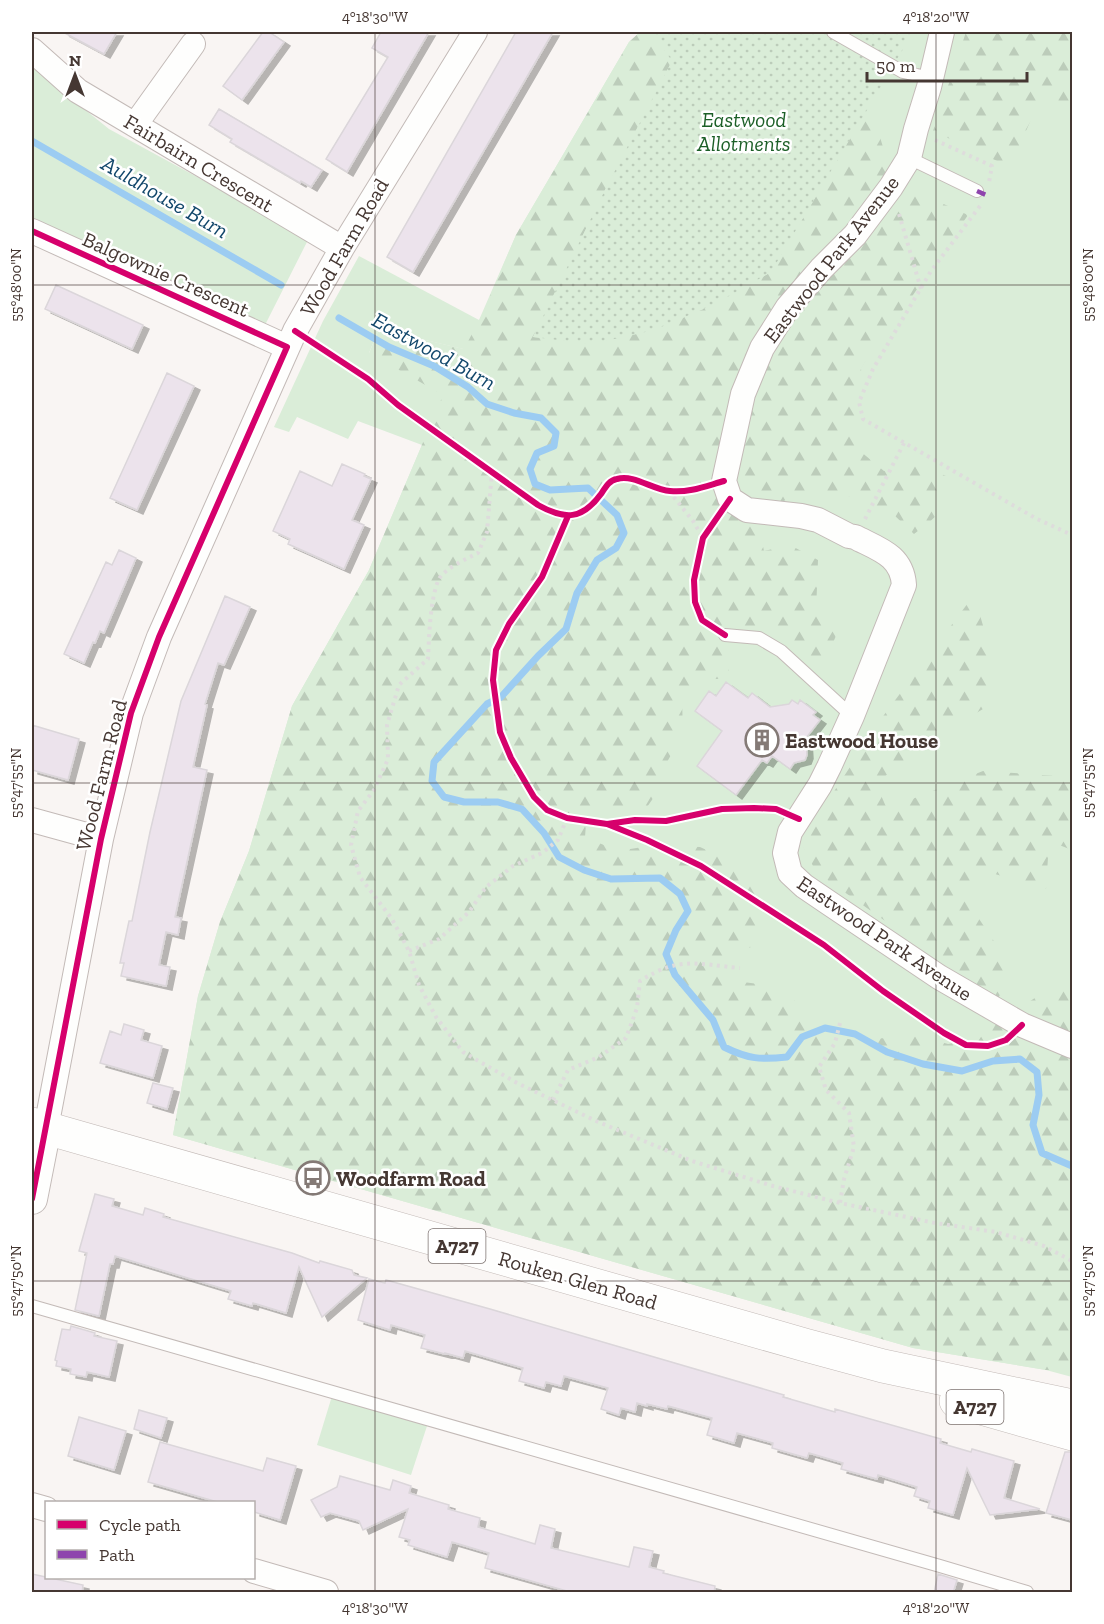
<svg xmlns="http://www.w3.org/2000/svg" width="1104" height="1624" font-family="'Zilla Slab',serif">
	<defs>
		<pattern id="forest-firs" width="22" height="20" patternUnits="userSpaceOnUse" patternTransform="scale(1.5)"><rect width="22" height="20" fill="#daedd8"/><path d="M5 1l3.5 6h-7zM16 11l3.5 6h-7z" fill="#bcccba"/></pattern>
		<pattern id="garden-dots" width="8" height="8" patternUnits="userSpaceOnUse" patternTransform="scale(1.5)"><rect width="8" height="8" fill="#daedd8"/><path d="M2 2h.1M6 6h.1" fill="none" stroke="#bcccba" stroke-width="1.8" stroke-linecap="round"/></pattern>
		<filter id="shadow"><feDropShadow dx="6" dy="4" stdDeviation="0" flood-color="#0004"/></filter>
	</defs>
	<rect width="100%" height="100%" fill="#f9f5f3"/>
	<path fill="#daedd8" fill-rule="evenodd" d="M640,32H1072V1377L1046,1370L913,1348L173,1135L198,996L220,922L249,851L292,706L369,570L422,445L358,421L348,439L297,417L289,432L274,427L323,321L359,256L479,320L516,235L629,42ZM379,329L463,349V350L369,353Z
		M32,67L109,129L309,238L264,327L32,221Z
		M332,1396L427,1426L411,1475L317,1445Z"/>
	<path fill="url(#forest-firs)" d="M640,32H652L672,61L605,190L533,337L592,344L654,330L715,304L771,272L870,105L883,147L900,154L886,178L968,215L880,343L871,352L861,368L862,387L854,403L859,419L860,451L884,471L916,463L946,476C945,510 941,514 914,534L893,514L860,499L825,492L788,499L756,514L764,551L790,545L818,560L816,613L838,631L826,659L803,656L776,630H746L726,651L730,678L702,680L682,699L683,734L667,762L659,790L647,807L587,810L585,837L618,851L655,845L700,847L728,860L755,889L760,924L754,946L723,957L728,980L766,985L797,1002L818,1033L853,1040L920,1036L948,1044L979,1039L995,1021L1020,1008L1051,987L1072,982V1369L1046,1370L913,1348L173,1135L198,996L220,922L249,851L292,706L369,570L443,395L369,353L379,329L464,349L482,315L516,235L629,42Z
		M966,32H1063L1072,35V110L1054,98L1041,97L1010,167L933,131Z
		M974,595L992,656L983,709L921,746L876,784L887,809L983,771L1072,777V850L1049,841L1046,889L978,869L963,895L1014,971L997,1000L816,872L801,842L884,715Z"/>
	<path fill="url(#garden-dots)" d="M652,32H908L912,34L771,272L715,304L654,330L592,344L533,337L605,190L672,61Z"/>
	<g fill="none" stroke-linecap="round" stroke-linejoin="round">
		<path stroke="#9cccf2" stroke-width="7" d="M32,141L281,285
			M339,318L389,347L434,366L468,387L487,404L514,413L541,418L556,433L554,446L537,453L530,469L535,484L550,490L588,488L617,515L624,533L616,548L597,560L577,593L566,629L538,656L501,697L487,704L434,762L432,781L444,797L464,802H498L522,809L544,833L559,857L584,870L611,879L660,878L680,894L688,911L676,930L666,954L675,975L713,1020L724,1047C748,1059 761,1060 787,1057L802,1037L825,1028L855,1034L887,1052L923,1064L962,1071L993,1061L1020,1059L1037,1072L1039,1095L1033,1125L1042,1153L1072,1166"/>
	</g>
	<path fill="#ece3ec" stroke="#dbd6da" stroke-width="1.5" filter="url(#shadow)" d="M63,32H117L104,54Z
		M263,32H269L284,42L242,100L223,86Z
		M381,32H429L347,172L326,159L388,57L372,48Z
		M516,32H553L413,272L387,257Z
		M219,109L322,170L311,187L301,181L300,183L230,142L232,139L209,125Z
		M56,285L143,325L132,349L45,309Z
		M167,373L194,386L137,510L110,498Z
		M342,464L365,474L364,476L371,479L352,520L364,525L344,569L288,544L290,539L273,531L300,471L332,486Z
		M119,550L136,558L104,633L100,631L95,643L93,642L84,663L64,654L106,562L112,565Z
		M225,596L250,607L224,665L218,663L205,704L207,705L193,767L207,770L175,917L181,918L178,935L166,932L159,965L170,967L166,986L121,976L124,963H120L129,921H132L150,832L181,701Z
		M726,682L748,698L752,693L770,707L789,704L792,700L798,704L800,700L816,712L813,715L820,720L806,738L807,755L805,760L794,763L790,769L772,756L767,763L762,760L736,795L697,766L722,731L695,711L709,691L716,696Z
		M32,725L79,739L68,780L32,770Z
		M124,1024L144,1030L141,1040L162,1046L153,1078L100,1063L110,1031L121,1035Z
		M153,1083L173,1088L167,1109L147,1103Z
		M95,1194L114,1199L112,1206L143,1215L145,1208L164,1214L163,1217L292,1253L319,1263L320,1261L352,1270L354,1275L367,1278L322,1317L299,1267L286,1313L253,1303L252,1306L228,1299L231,1291L115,1256L113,1264H110L99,1316L75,1310L87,1253L79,1251Z
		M369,1279L385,1283L386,1280L490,1309L784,1395L783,1397L835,1412V1409L941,1439L940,1443L971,1452L972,1449L1014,1461L1004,1498L1040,1509L990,1515L967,1468L953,1515L928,1508L930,1501L914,1496L917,1487L878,1475L877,1479L841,1469L843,1463L809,1453L807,1458L772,1448L773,1443L737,1433L734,1443L707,1435L712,1418L668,1406L667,1409L647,1404V1406L637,1403L635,1412L621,1408L619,1415L601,1409L608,1388L564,1376L561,1386L546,1382L544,1388L519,1381L523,1368L465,1351L463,1358L445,1353V1354L421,1348L425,1335L391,1325L390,1330L358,1320Z
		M71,1326L95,1333L94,1336L117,1341L109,1377L87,1372L86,1377L70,1374L71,1369L56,1366L57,1361L55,1360L62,1329L70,1330Z
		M139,1410L167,1418L161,1438L134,1429Z
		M79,1417L126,1431L114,1470L68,1456Z
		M160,1442L263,1471L267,1458L296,1466L280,1520L254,1512V1503H221L148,1482Z
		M1065,1452H1072V1520L1046,1513Z
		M340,1476L390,1490L393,1480L411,1486L409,1493L449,1505L448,1509L480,1518L478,1527L535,1544L540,1525L555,1529L551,1548L629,1567L634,1547L653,1551L649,1567L664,1571L663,1573L715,1586L714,1593H574L485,1568L489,1553L452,1542L447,1557L408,1545L410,1540L399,1537L408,1509L363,1530L359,1521L330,1513L321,1517L311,1500L337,1487Z
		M32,1574L83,1585L82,1593H32Z
		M938,1574L957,1580L953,1593H934Z"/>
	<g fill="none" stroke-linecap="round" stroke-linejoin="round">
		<defs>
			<path id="service" d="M833,32L903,72L931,78
				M909,158L977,191
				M725,635L759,638L781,651L852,716
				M32,1306L940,1566L1027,1592"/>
			<path id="minor" d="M942,32L929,87L916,129L909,158L891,187L855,235L821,269L788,307L762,348L743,394L724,481L730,499L747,510L801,516L818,520L849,536L855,537C878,549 902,555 904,585L852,716L829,767L820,785L790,832L785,853L790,873L804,886L829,903L939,977L1022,1025L1072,1046
				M32,50L78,91L342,248
				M135,125L193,44
				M32,231L287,347
				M32,820L101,839
				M46,1128L101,839L131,713L159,637L295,331L342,248L475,32
				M32,1505L46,1509
				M254,1571L326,1592"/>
			<path id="tertiary" d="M32,1199L46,1128"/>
			<path id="primary" d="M32,1124L805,1345L883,1366L1072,1406
				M956,1401L1072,1434"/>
		</defs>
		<use href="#service" stroke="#c3bab7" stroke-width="14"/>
		<use href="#minor" stroke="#c3bab7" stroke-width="26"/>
		<use href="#tertiary" stroke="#c3bab7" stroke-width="32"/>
		<use href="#primary" stroke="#c3bab7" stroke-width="34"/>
		<path stroke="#dedcdc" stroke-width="4" stroke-dasharray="3 4.5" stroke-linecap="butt" d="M935,140L992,166L989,182
			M980,206L931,271L873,369L859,402L863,419L1037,519L1072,535
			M899,214L921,289
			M492,471L487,532L478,553C468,558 444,569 439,579C430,598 429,638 428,659L399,685L387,725L388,759L374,790L358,811L351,845L360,877L392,919L409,951L419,985L436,1017L463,1052L517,1083L596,1121L692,1161L773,1186L840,1203L935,1223L996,1232L1044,1246L1072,1261
			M669,491L693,521L703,538
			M865,519L904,443
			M409,951L439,939L469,912L486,887L513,866L542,853L558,840L567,818
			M840,1023L835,1043L819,1067L826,1090L849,1113L854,1147L844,1179L840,1203
			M553,1100L568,1070L599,1057L626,1038L637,1008L640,981C679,956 697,964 740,968"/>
		<use href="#service" stroke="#fefefd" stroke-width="12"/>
		<use href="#minor" stroke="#fefefd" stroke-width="24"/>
		<use href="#tertiary" stroke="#fefefd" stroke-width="30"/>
		<use href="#primary" stroke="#fefefd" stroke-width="33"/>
		<path stroke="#8e44ad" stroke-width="4.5" stroke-dasharray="9 4.5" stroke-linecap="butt" d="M977,191L986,195"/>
		<defs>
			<path id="cycleway" d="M32,231L287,347L159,637L131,713L101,839L32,1199
				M295,331L368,379L398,405L538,505C565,520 582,520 601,494C605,488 609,480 617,479C634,474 653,490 670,491C689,493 706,486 724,481
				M568,516L542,577L509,624L496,650L493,680L500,732L511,758L534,797L547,810L567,818L607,824L647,840L701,866L824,945L883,991L944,1033L966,1045L988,1046L1006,1040L1022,1025
				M725,635L702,620L695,602L694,580L703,538L730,499
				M607,824L635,820L666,821L722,809L754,808L776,809L799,819"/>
		</defs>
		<use href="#cycleway" stroke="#fff" stroke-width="10"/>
		<use href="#cycleway" stroke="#d6006c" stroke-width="6"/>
	</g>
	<path fill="none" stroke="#453732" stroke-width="1.5" stroke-opacity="0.45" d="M375,32V1592M936,32V1592M32,285H1072M32,783H1072M32,1281H1072"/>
	<defs>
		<symbol id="building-ring" viewBox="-11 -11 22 22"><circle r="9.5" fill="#fff" stroke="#847a76" stroke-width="1.5"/><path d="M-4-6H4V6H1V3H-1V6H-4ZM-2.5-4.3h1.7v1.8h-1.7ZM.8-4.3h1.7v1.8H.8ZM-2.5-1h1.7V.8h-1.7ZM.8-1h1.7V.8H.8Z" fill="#847a76"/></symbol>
		<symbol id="bus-ring" viewBox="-11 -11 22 22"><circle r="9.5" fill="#fff" stroke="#847a76" stroke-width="1.5"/><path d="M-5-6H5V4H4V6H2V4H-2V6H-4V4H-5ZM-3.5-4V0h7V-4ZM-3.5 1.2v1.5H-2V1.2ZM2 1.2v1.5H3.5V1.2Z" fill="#847a76"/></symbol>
	</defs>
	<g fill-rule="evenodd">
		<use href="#building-ring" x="743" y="721" width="38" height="38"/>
		<use href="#bus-ring" x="294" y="1159" width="38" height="38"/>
	</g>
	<g text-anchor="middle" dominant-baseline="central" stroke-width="5" stroke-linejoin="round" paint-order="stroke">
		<g fill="#fff" stroke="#7d7370" stroke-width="1.5">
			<rect x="428.5" y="1229" width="57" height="34" rx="4.5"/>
			<rect x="946.5" y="1390" width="57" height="34" rx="4.5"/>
		</g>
		<g font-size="20" font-weight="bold" fill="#453732">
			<text x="457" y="1246">A727</text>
			<text x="975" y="1407">A727</text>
		</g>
		<g font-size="21" font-style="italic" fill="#1c5f27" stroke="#fff">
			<text x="744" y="119">Eastwood<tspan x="744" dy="24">Allotments</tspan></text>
		</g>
		<g font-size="21" fill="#453732" stroke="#fff">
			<text transform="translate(199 163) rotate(31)">Fairbairn Crescent</text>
			<text transform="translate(344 247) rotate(-60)">Wood Farm Road</text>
			<text transform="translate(831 259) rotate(-52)">Eastwood Park Avenue</text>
			<text transform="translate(166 274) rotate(24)">Balgownie Crescent</text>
			<text transform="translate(101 775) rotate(-76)">Wood Farm Road</text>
			<text transform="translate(885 938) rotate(34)">Eastwood Park Avenue</text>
			<text transform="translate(578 1280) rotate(16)">Rouken Glen Road</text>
		</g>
		<g font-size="21" font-weight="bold" fill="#453732" stroke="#fff" text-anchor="start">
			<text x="785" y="740">Eastwood House</text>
			<text x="336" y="1178">Woodfarm Road</text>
		</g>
		<g font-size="22" font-style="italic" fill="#12476b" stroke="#fff">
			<text transform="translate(165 197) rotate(30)">Auldhouse Burn</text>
			<text transform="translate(434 351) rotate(29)">Eastwood Burn</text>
		</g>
	</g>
	<rect width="1104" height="1624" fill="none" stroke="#ffffff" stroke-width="66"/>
	<rect x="45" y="1501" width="210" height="78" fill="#ffffff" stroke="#b5afad" stroke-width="1.5"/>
	<rect x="57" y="1520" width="30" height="9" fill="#d6006c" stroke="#b5afad" stroke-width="1.5"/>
	<text x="99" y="1531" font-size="18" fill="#453732">Cycle path</text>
	<rect x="57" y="1550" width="30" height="9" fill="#8e44ad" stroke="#b5afad" stroke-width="1.5"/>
	<text x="99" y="1561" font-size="18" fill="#453732">Path</text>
	<g transform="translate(75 75)" stroke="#ffffff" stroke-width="4.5" paint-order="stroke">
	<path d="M0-4.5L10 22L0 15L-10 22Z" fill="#453732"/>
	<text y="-9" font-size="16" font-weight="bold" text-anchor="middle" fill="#453732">N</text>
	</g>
	<path d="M867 72v9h160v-9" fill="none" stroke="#453732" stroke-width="3"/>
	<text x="876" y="72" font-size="18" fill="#453732" stroke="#ffffff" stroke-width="4.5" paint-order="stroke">50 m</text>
	<rect x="33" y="33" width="1038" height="1558" fill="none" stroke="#453732" stroke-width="2"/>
	<g font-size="15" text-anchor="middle" fill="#453732">
		<text x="375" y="22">4°18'30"W</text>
		<text x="936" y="22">4°18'20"W</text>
		<text transform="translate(16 285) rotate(-90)" y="5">55°48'00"N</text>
		<text transform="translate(1088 285) rotate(-90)" y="5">55°48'00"N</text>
		<text transform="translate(16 783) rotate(-90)" y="5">55°47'55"N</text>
		<text transform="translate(1088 783) rotate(-90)" y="5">55°47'55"N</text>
		<text transform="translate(16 1281) rotate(-90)" y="5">55°47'50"N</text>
		<text transform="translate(1088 1281) rotate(-90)" y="5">55°47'50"N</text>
		<text x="375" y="1613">4°18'30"W</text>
		<text x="936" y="1613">4°18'20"W</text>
	</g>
</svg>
